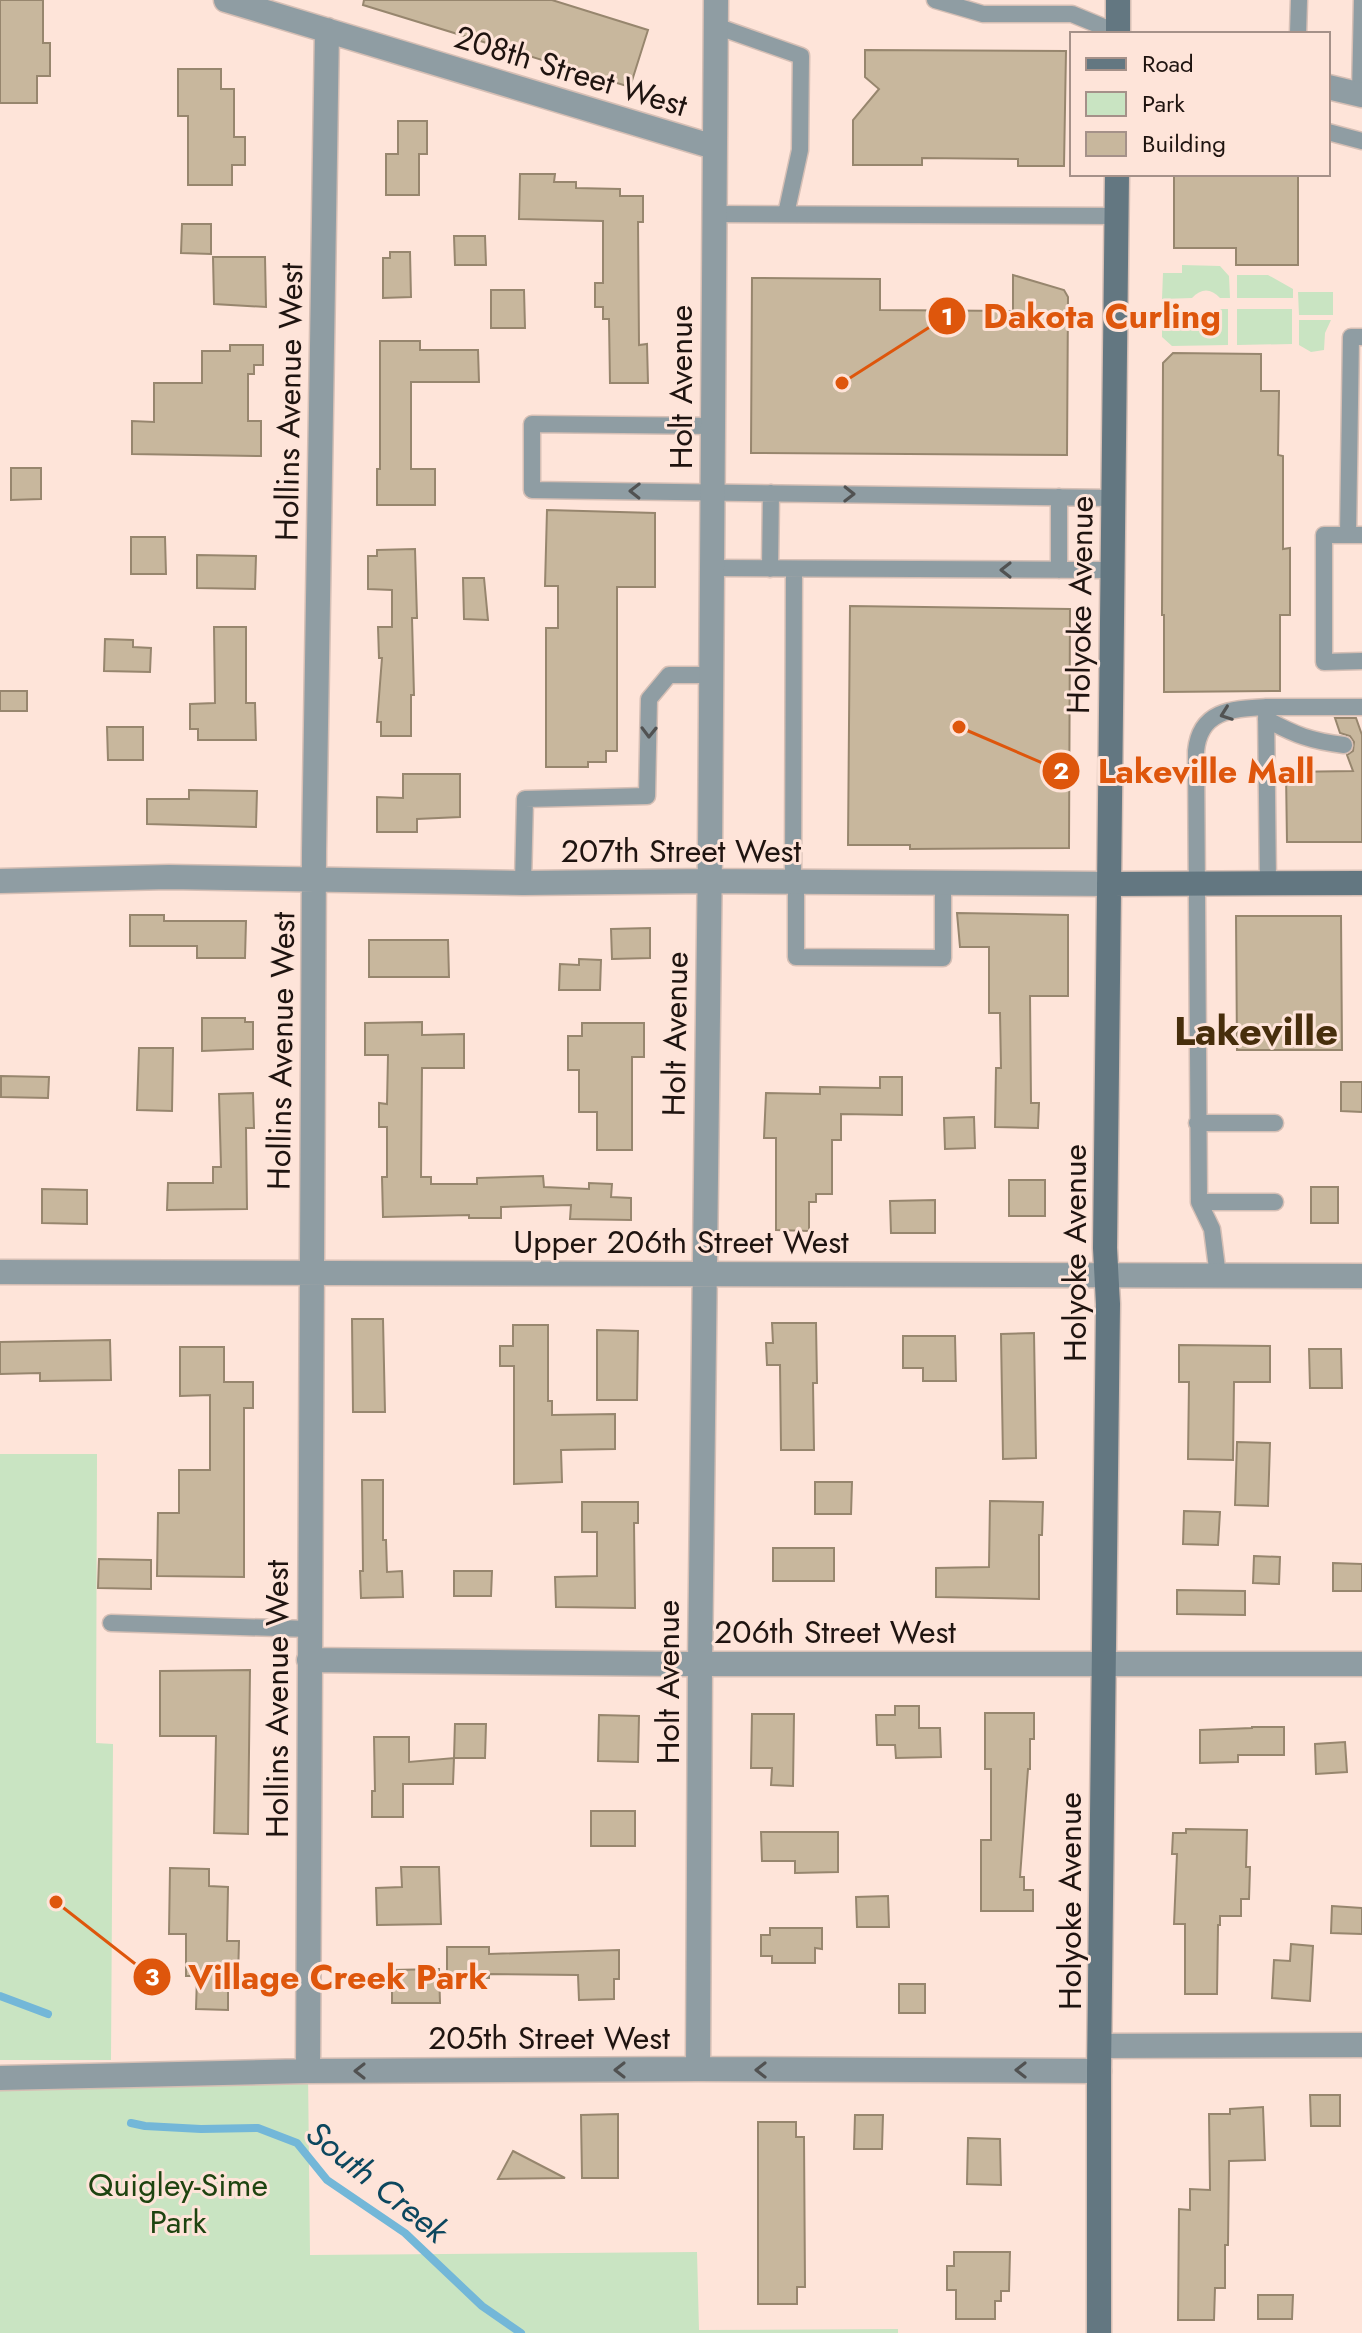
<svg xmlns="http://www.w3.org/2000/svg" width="1362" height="2333" font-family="Jost,sans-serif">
	<rect width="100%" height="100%" fill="#fee4d9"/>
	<path fill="#c9e4c2" d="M1182,265L1220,266L1229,276L1230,298H1220C1211,288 1201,288 1192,298L1162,299L1163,273H1182Z
		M1237,275H1268L1293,289V298H1237Z
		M1298,292H1333V315H1299Z
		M1219,309H1228V345L1172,346L1162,337V309L1193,310L1200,316L1210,317Z
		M1237,309H1292V344L1237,345Z
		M1299,320H1331L1325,333L1324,350L1311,352L1299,345Z
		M0,1454H97L96,1743L113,1744L111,2060H0Z
		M308,2071L310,2255L697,2252L699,2330L898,2329V2333H0V2078Z"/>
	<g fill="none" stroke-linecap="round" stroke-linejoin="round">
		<path stroke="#73b7d8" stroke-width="8" d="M0,1996L48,2014
			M131,2123L145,2126L201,2129L258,2128L297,2143L327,2180L405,2233L482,2306L521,2333"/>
	</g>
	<path fill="#c8b79d" stroke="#97866e" stroke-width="2" d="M0,0H43V43H50V76H37V103H0Z
		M364,0H552L648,30L630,87L363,5Z
		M865,50L1066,51L1064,166H1018V159L922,158V165H853V120L879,89L865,77Z
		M178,69H221V89H234V137H245V165H232V185H188V116H178Z
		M398,121H427V154H419V195H386V154H398Z
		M520,174H555L554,182H576V188L620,189V196H643V222H638L639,345L647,344L648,383H610L609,319H603V307H595V283H603V221L519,219Z
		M1174,174H1298V265H1236V248H1174Z
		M182,224H211V254L181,253Z
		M454,236H485L486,265H455Z
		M390,252H410L411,297L383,298V258H390Z
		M213,257H265L266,307L214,304Z
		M1013,275L1064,290L1068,297L1067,455L751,453L752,278L880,279V310L1013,311Z
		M491,290H524L525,328H491Z
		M380,341H420V350H478L479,382H411V469H435V505H377V469H380Z
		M230,345H263V365H254V374H248V421H261V456L132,454V421L154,422V383H202V351H230Z
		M1173,353L1261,354V391H1279L1278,455L1283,456V549L1290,548V615H1280V691L1164,692V615H1162L1163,363Z
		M11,468H41V499L11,500Z
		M547,510L655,513V587H617V751H606V762H588V767H546V628H558V586H545Z
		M131,537H165L166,574H131Z
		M415,549L417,618H412L414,695H411V736H381V722H377L382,658H379L378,627H392V590L368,589V556H377V550Z
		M197,555L256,556L255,589L197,588Z
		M463,578H484L488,620L464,619Z
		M850,606L1070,609L1069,848L910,849V845H848Z
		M214,627H246V703H255L256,740H198V729H190V704L215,703Z
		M105,639L133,640V647L151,648L150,672L104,671Z
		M0,691H27V711H0Z
		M1335,718H1356L1362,735V842H1287L1286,772L1353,771L1347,755L1353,751L1354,742L1350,736L1340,733Z
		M107,727H143V760H108Z
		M403,774H460V817L417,819V832H377V797L403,798Z
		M189,790L257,791L256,827L147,824V799H189Z
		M957,913L1068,915V996H1030L1031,1103H1039L1038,1128L995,1127L996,1068H1001L1000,1013H989V947H960Z
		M130,915H164V921H246L245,958H197V946H130Z
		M1236,916H1341L1342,1050H1237Z
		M650,928V958L612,959L611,929Z
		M369,940H448L449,977H369Z
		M579,959L601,960L600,990H559L560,964L579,965Z
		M202,1018H245V1022H253V1049L202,1051Z
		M422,1022V1035L464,1034V1068H422L421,1177H431V1184H477V1178L543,1176L544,1187L589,1189V1183L612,1184L611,1197L631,1198V1220L570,1219L571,1205L501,1207V1218H469V1215L383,1217L382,1177H387V1127H379V1103L387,1104L388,1055H365V1023Z
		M582,1023H644V1057H632V1150H597V1112H579V1070H568V1036H582Z
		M139,1048H173L172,1111L137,1110Z
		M1,1076L49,1077L48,1098L1,1097Z
		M880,1077H902V1115L841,1114V1140H832V1194H816V1202H809V1231L776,1230V1138H764L766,1093L820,1094V1087L880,1088Z
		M1341,1082H1362V1112L1341,1111Z
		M253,1093L254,1128H246L247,1209L167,1210L168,1183H213V1167H221L219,1094Z
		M974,1117L975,1148L945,1149L944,1118Z
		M1009,1180H1045V1216H1009Z
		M1311,1187H1338V1223H1311Z
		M42,1189L87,1190V1224L42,1223Z
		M935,1200V1233H891L890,1201Z
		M352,1319H383L385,1412H353Z
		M772,1323H816L817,1383H813L814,1450H781L780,1365H767L766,1343H773Z
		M513,1325H548V1401H552V1415L615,1414V1449L561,1450L562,1482L514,1484V1366H500V1346H513Z
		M597,1330L638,1331L637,1400H597Z
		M1034,1333L1036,1458L1003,1459L1001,1334Z
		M903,1336H955L956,1381H923V1368H903Z
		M110,1340L111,1380L40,1381V1373L0,1374V1342Z
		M1179,1345L1270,1346V1382H1234L1233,1460L1188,1459L1189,1382H1179Z
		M180,1347H224V1382H253V1408H244V1577L157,1576L158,1513H179V1470H210V1395L180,1396Z
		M1309,1349H1341L1342,1388H1310Z
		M1237,1442L1270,1443L1268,1506L1235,1505Z
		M362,1480H383V1540H386L387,1572L402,1571L403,1597L361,1598L360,1571H363Z
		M815,1482H852L851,1514H815Z
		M990,1501L1043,1502L1042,1535H1039V1599L936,1597V1568L989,1567Z
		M582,1502H638V1523H634L635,1608L556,1607L555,1577L597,1576V1532H582Z
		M1184,1511L1220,1512L1218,1545L1183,1544Z
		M773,1548H834V1581H773Z
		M1254,1556L1280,1557L1279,1584L1253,1583Z
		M99,1559L151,1560V1589L98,1588Z
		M1333,1563L1362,1564V1591H1333Z
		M454,1571H492L491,1596H454Z
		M1177,1590L1245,1591V1615L1177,1614Z
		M250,1670L248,1834L214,1833L216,1736H160V1671Z
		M895,1706H919V1728H940L941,1757L896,1758L895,1745H877L876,1715H895Z
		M985,1713H1034V1739H1030V1769H1028L1020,1877H1024V1890H1033V1911H981V1840H991V1769H985Z
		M752,1714H794L793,1786L771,1785L772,1768H751Z
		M599,1715L639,1716L638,1762L598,1761Z
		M455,1724H486L485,1758H454Z
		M1252,1727H1284V1755H1238V1762L1200,1763V1730L1252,1728Z
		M374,1737H409V1762L454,1758L453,1784H403V1817H372V1791H375Z
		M1345,1742L1347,1772L1316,1774L1315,1744Z
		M591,1811H635V1846H591Z
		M1186,1829L1247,1830L1246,1867H1250L1249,1899H1241V1916H1220V1925H1218L1217,1994H1185V1924H1174L1177,1854H1172L1173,1833H1186Z
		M761,1832H838V1872L795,1873V1861H762Z
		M401,1867H439L441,1924L377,1925L376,1888L402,1887Z
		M170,1868L209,1869V1886L228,1887L227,1941H239L238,1978H228V2010L196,2009L197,1976H186V1934H169Z
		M888,1896L889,1927H857L856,1897Z
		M1332,1906L1362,1908V1934L1331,1933Z
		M770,1928H822V1949L815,1948V1963H772V1956H761V1935H770Z
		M1291,1944L1313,1946L1310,2001L1272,1998L1274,1960L1290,1961Z
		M447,1947H489V1954L619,1950V1979H614V1999L579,2000L578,1975L489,1974V1978H447Z
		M439,1969L440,2003H392V1970Z
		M899,1984H925V2013H899Z
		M1310,2095H1340V2126H1311Z
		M1263,2107L1265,2160L1229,2161L1228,2245H1225V2288H1215L1214,2320H1178L1179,2209L1190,2210V2189L1210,2190L1209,2114H1230V2109Z
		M618,2114V2178H582L581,2115Z
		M855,2115H883L882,2149H854Z
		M758,2122H796V2137H804L805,2287H797V2304H758Z
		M968,2138L1000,2139L1001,2185L967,2184Z
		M513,2151L565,2178L498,2179Z
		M954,2252H1010L1009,2291H1001V2301H995V2319H956V2290H947V2266H954Z
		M1258,2295H1293L1292,2319H1258Z"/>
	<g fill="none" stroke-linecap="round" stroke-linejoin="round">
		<defs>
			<path id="lane" d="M935,0L983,14H1072L1118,33
				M716,26L801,56L800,150L786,214
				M1298,34L1299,0
				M1360,94L1362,0
				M1328,132L1362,141
				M714,214L1116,216
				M713,426L532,424V490L1113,498
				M1348,535L1351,337H1362
				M1362,535H1324V662L1362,661
				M712,568L1112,570
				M770,569L771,493
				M1059,570V497
				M1266,707H1362
				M1266,719C1295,735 1311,741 1344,745
				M793,882L794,569
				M796,882V957L943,958V882
				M523,883L525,799L647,796L649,699L669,675H711
				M1197,1123H1275
				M1199,1202H1275
				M1218,1276L1212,1229L1199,1202L1196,751C1200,710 1232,709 1266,707L1268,884
				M111,1623L309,1629"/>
			<path id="street" d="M226,0L714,147
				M1328,87L1362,95
				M0,881L169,877L523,883L709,881L1109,884
				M0,1272L1362,1276
				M309,1660L680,1664H1362
				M1100,2046L1362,2045
				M698,2069L700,1664L710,853L716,0
				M308,2071L314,852L327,30
				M0,2078L308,2071L698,2069L1099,2071"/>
			<path id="secondary" d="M1118,34V0
				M1109,884L1362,883
				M1099,2333V2071L1108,1304L1105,1248L1117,174"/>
		</defs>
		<use href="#lane" stroke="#d6bfb5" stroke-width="19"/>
		<use href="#street" stroke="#d6bfb5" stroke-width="27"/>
		<use href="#secondary" stroke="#d6bfb5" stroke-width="27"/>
		<use href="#lane" stroke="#8f9da3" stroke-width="16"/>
		<use href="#street" stroke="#8f9da3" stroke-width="24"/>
		<use href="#secondary" stroke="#637781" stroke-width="24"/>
	</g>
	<defs><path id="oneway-chevron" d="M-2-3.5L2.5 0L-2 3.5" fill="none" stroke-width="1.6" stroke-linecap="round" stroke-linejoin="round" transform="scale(2)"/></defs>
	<g stroke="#515252">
		<use href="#oneway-chevron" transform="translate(635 491) rotate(-179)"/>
		<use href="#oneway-chevron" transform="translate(849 494) rotate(1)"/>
		<use href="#oneway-chevron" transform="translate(1006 570) rotate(-180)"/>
		<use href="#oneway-chevron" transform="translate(1226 714) rotate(160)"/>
		<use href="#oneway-chevron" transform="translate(649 732) rotate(91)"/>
		<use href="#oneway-chevron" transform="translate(620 2070) rotate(180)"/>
		<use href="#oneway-chevron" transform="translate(761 2070) rotate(-180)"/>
		<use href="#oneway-chevron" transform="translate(1021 2070) rotate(-180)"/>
		<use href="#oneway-chevron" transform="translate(360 2071) rotate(180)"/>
	</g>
	<g text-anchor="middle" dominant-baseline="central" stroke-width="6" stroke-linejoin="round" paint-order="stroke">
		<g font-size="32" fill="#1f1410" stroke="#fee4d9">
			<text transform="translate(571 71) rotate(17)">208th Street West</text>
			<text transform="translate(681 387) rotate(-90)">Holt Avenue</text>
			<text transform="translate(289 402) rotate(-89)">Hollins Avenue West</text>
			<text transform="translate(1080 605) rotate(-89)">Holyoke Avenue</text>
			<text x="681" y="851">207th Street West</text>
			<text transform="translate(675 1034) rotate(-89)">Holt Avenue</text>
			<text transform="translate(281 1051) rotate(-89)">Hollins Avenue West</text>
			<text x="681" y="1242">Upper 206th Street West</text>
			<text transform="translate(1075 1253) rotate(-90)">Holyoke Avenue</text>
			<text x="835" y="1632">206th Street West</text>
			<text transform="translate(668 1682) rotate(-90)">Holt Avenue</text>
			<text transform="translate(277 1699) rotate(-90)">Hollins Avenue West</text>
			<text transform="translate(1070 1901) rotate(-90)">Holyoke Avenue</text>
			<text x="549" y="2038">205th Street West</text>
		</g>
		<g font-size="32" fill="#1e4410" stroke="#fee4d9">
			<text x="178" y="2185">Quigley-Sime<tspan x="178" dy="37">Park</tspan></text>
		</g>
		<g font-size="34" font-style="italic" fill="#0c475e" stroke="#fee4d9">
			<text transform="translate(377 2182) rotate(39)">South Creek</text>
		</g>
		<g font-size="40" font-weight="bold" fill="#472e0c" stroke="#fee4d9">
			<text x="1256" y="1031">Lakeville</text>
		</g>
	</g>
	<path fill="none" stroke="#de560c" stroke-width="3" d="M842 383L947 316M959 727L1061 771M56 1902L152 1977"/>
	<g fill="#de560c" stroke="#fee4d9" stroke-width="3">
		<circle cx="842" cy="383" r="8"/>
		<circle cx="959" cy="727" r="8"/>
		<circle cx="56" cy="1902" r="8"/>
		<circle cx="947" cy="316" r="20"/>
		<circle cx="1061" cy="771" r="20"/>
		<circle cx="152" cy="1977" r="20"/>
	</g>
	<g font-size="24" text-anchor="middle" font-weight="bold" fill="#fff">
		<text x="947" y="325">1</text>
		<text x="1061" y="779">2</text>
		<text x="152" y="1985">3</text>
	</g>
	<g font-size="34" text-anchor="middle" font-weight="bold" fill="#de560c" stroke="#fee4d9" stroke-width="6" stroke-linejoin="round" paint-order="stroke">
		<text x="1102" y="328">Dakota Curling</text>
		<text x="1206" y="783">Lakeville Mall</text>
		<text x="338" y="1989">Village Creek Park</text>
	</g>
	<rect x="1070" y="32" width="260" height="144" fill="#fee4d9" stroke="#a59189" stroke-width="2"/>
	<rect x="1086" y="58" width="40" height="12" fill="#637781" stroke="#a59189" stroke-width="2"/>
	<text x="1142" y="72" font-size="24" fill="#1f1410">Road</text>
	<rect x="1086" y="92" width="40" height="24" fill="#c9e4c2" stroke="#a59189" stroke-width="2"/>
	<text x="1142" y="112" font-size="24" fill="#1f1410">Park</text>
	<rect x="1086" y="132" width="40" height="24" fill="#c8b79d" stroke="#a59189" stroke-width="2"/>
	<text x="1142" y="152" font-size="24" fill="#1f1410">Building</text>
</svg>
